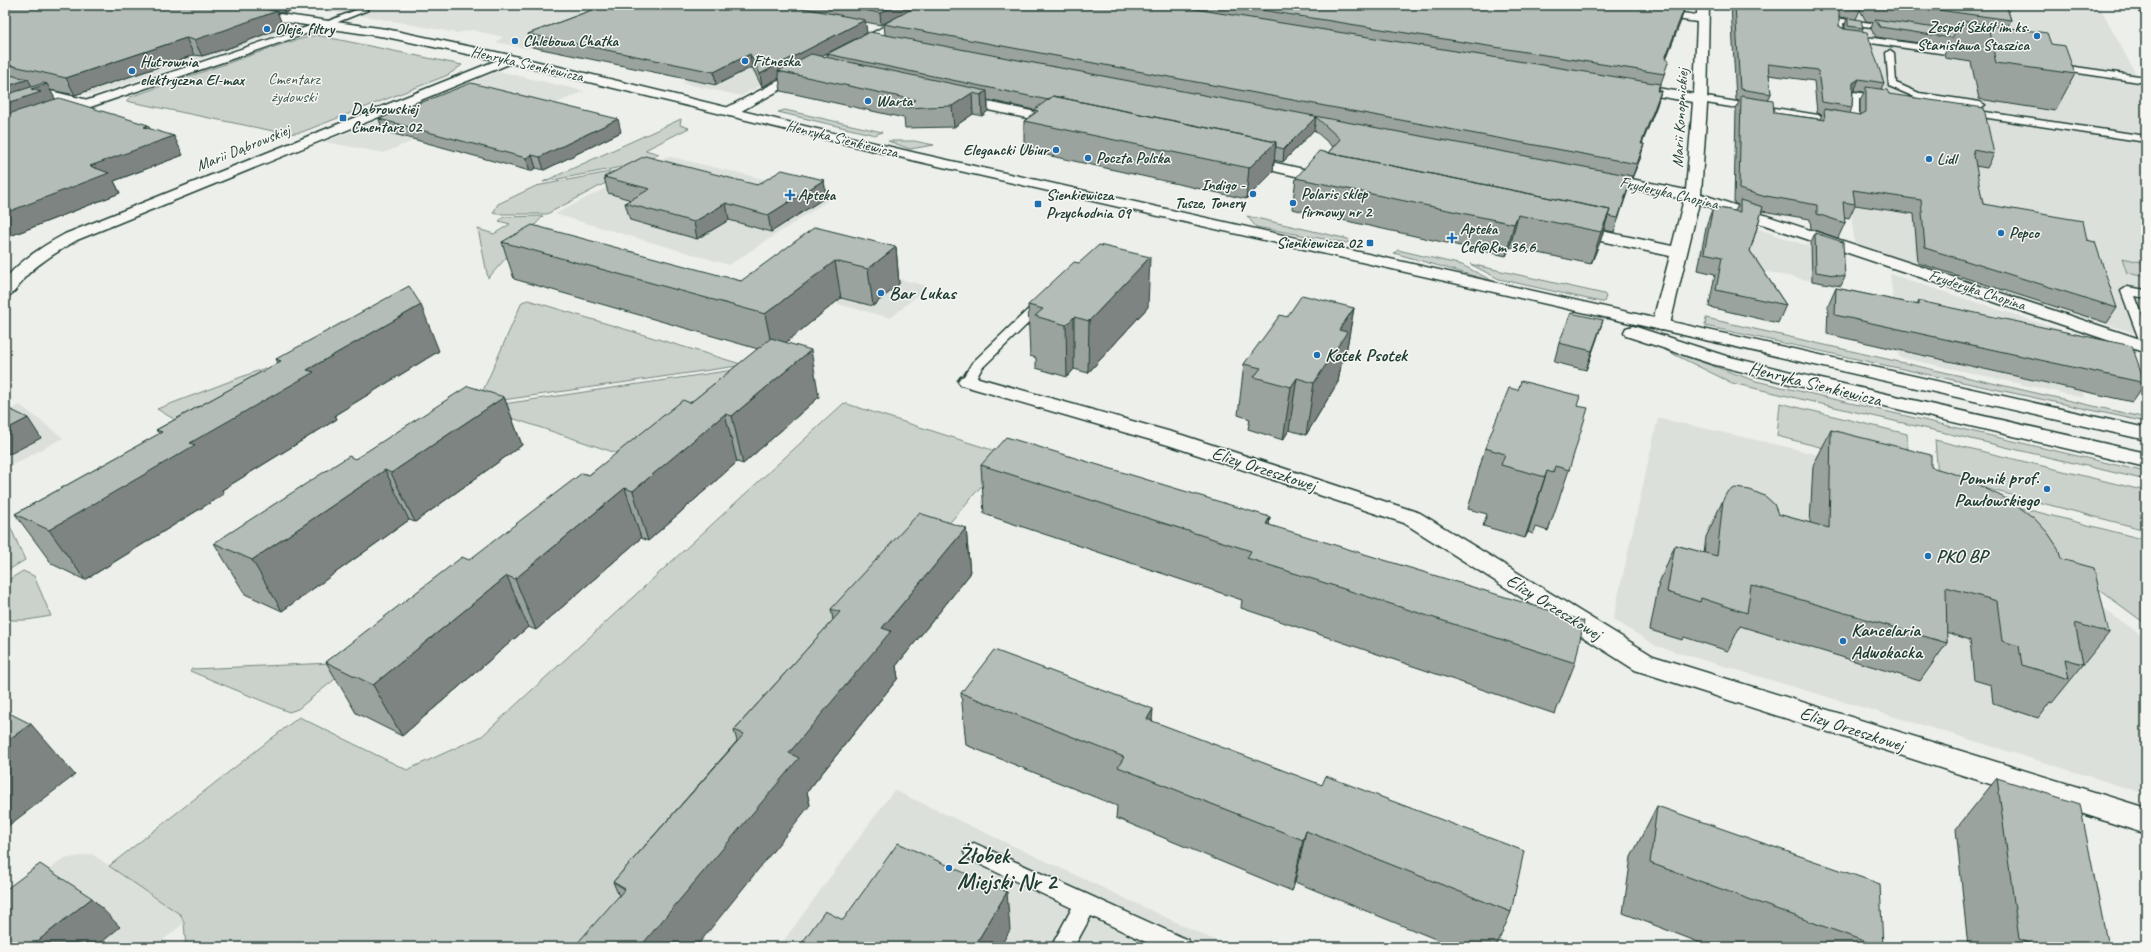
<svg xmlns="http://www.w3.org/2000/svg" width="2151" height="952" font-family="Caveat,sans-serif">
	<rect width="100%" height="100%" fill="#edefea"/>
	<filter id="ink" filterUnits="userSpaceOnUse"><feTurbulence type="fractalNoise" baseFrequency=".025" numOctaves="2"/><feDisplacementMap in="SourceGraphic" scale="8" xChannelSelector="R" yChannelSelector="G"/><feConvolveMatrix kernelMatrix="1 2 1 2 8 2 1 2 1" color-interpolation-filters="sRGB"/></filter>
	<g filter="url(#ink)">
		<path fill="#dce0db" d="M282,5H637L528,49L496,42L503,37L472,30L457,33L376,18Z
			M1825,5H2099L2146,93V336L2090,320L1855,245Z
			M209,17L291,29L93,95L57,86Z
			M846,41L741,96L682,83L713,69Z
			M498,71L584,91L518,120L480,112L384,153L325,142Z
			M667,156L835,196L729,265L555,214Z
			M1721,216L1811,247L1812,281L1698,258L1701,243L1708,224Z
			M812,258L928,286L891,318L772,287Z
			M1890,274L2071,333L2084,398L1899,357Z
			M20,405L63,438L5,469V412Z
			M1658,418L1783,446L1914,479L2146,638V794L1952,734L1656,646L1613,619Z
			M894,790L1229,947H779Z
			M92,854L181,915L184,923L155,947H5V905L63,859Z"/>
		<path fill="#cbd2cc" stroke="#758880" d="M316,35L462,65L448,75L302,132L288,134L126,101L130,97L286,43Z
			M785,110L882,132L875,135L778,112Z
			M681,119L680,125L689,128L645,150L659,154L643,163L543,182Z
			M888,141H914L934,145L910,149Z
			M636,167L547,214H497L493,213L498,204L536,186Z
			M543,216L490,276L488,278L478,229L494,234L510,224L499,221L504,217Z
			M1247,216L1348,239L1349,240L1347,243L1256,227Z
			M1398,250L1462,265L1495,282L1394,253Z
			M2122,258L2146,263V277L2127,273Z
			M1470,264L1604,294L1606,296L1604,302H1601L1499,279Z
			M528,300L744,365L489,402L479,400L522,302Z
			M1706,318L2146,418V422L1705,326Z
			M1659,347L1756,381L2146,472V480L1732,383Z
			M265,368L301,381L207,439L157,409Z
			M747,368L634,459L485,409L490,406Z
			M844,403L1008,455L584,947H186L184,923L181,915L109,866L299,717L407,770L482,736Z
			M1780,403L1907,434L1909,470L1777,436Z
			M1935,440L2146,491V530L1938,476Z
			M1952,490L2146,540V624L2034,542Z
			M5,515L25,560L5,572Z
			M23,571L34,576L51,616L27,620H5V582Z
			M356,662L298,709L289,712L190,671L192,669Z"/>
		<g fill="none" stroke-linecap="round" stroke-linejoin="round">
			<defs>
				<path id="service" d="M361,8L368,10L328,26L321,24Z
					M1836,18L1892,26L1896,28L1892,30L1843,23L1844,34L1967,51L1971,54L1967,57L1837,38Z
					M1890,50L1894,53L1896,83L1919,93L1980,102L1985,105L1980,108L1917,98L1889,86L1886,53Z
					M2054,64L2146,77V83L2051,69V65Z
					M1854,92L1882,96L1887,99L1882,102L1859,98V124L1854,127L1700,102L1695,99L1700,96L1849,120V95Z
					M1965,109L2146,136V142L1962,114V110Z
					M2127,287L2146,290V298L2135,296L2146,325V346L2140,342L2121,291Z
					M1043,298L1047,299L1049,302L1047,305L982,368L973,384H963L961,381L972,363L1039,299Z
					M974,843L1188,940L1191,947H1156L1091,916L1074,947H1051L1072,908L967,858L964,852L967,846Z"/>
				<path id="minor" d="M924,5H938L856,50H848L846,47Z
					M1591,5H1622L1697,15V5H1709L1707,105L1701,194L2146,341V353L1699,203L1670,324L1668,328L1661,330L1654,328L1652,324L1670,256L1573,235L1567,233L1565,230L1567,227L1573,225L1672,246L1684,199L1601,183L1596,181L1593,178L1596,175L1601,173L1686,190L1693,102L1632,92L1625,88L1632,84L1694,94L1697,22L1597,8Z
					M325,21L329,22L331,24L329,26L5,136V127L74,104L5,88V80L88,100Z
					M510,55L516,59L514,62L77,240C59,251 41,261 26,276C19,284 15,295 5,297V279C22,259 43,246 65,234Z
					M805,67L811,71L809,74L734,115L729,116L722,112L724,109Z
					M959,96L1060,117L1067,121L1060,125L954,103L952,100Z
					M1244,156L1335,176L1338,179L1335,182L1330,184L1239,163L1237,160L1239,157Z
					M968,375L1182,435L1420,513L1653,656L2146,808V834L1635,670L1404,523L1168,445L961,385L958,381L961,377Z"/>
				<path id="tertiary" d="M186,5H215L386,29L510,55L916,153L2146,428V440L916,161L510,63L386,37L192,8Z
					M2136,5H2146V15L2142,14Z
					M1633,326L1726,356L1799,374L2146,453V467L1790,384L1712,364L1626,336L1624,332L1626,328Z"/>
			</defs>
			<use href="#service" stroke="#1f3d34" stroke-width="3"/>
			<use href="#minor" stroke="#1f3d34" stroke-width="3"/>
			<use href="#tertiary" stroke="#1f3d34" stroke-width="3"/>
			<use href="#service" fill="#f6f6f2" fill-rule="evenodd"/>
			<use href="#minor" fill="#f6f6f2" fill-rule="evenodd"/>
			<use href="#tertiary" fill="#f6f6f2" fill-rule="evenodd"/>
		</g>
		<path fill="#9ba39e" stroke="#1f3d34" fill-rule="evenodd" d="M5,5H307L284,13L277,12L283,27L232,47L202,56L194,55L75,95L50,90L55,99L149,128L183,155L114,181L120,193L5,238Z
			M605,5H1686L1666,59L1665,72L1658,91H1661L1657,105L1642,144H1644L1640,159L1632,178L1614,232L1604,230L1600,242L1591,264L1510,247L1506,256L1292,209L1296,178L1328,153L1333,147L1314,130L1283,162L1274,160L1273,172L1246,199L1024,150V121L1034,113V110L988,100V111L982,116L973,114L954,127L905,128L904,118L781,91L779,78L762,87L752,67L716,85L532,47L528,34ZM892,20L884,24L885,35L827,54V57L821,56L867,33L865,22L881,25Z
			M1731,5H2027L2026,7L2006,5L2011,20L2007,28L2051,44L2075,74L2055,111L1979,99L1971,62L1945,58L1944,55L1948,47L1876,37L1871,29L1873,22L1866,21L1860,10L1856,19L1863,28L1862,32L1884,83L1881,89L1889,94L1994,154L1987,168L1975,166L1983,204L2087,240L2117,308L2107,323L1918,263L1914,214L1855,205L1849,218L1844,217L1845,223L1838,238L1811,229L1810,219L1762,211L1750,251L1786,305L1778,323L1709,307L1715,274L1698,270L1707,223L1713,207L1735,211L1738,205L1734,203L1736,109L1739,101L1736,100ZM1839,17L1847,18L1845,25V29L1839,26ZM1769,75L1814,81L1817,113L1822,114L1820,119L1774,113L1768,101L1771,94ZM1853,91H1854L1864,92L1860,100V115L1850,114L1852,107Z
			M379,119L621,132L544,170L536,168L530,171L383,131Z
			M604,177L757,185L824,180L826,197L771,232L729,220L697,239L630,220L625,203L631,200L608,193Z
			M1815,233L1845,277L1841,286L1812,281L1811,242Z
			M502,242L741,281L896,247L899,284L873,306L841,298L786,342L819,397L743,464L737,462L648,541L641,538L536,630L528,627L402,736L356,713L326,662L690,403L758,349L514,279Z
			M1836,288L1917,305L1919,301L2145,383L2132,402L1827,334L1828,306Z
			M1028,305L1148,307L1088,373L1074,369L1067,377L1036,368V358L1030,356Z
			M1354,308L1345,358L1341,365L1338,382L1306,435L1289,430L1283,440L1248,429L1250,419L1238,415L1244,364L1287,317Z
			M1603,320L1586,370L1554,362L1559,343Z
			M439,351L335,415L337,419L222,490L224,494L85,580L52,564L15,514L159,434L156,430L278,363L276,359Z
			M504,397L522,445L415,522L409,520L282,611L245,594L214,543L355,459Z
			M1577,406L1569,470L1548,531L1536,527L1533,534L1528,532L1525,538L1483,526L1487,514L1468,509L1485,448Z
			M1831,430L1931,467L2061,559L2109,633L2052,703L2050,702L2038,718L1993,703L1991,685L1974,680L1970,640L1946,632L1947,643L1920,681L1740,626L1728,651L1684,637L1682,640L1650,630L1659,583L1675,545L1704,553L1706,537L1723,500L1810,523L1813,466Z
			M981,465L1270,517L1269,525L1575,663L1555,714L1241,608L1242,600L984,514Z
			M966,528L970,574L896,666L898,678L807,792L810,805L619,896L613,882L737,741L734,730L833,620L831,609Z
			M961,693L1152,721L1511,912L1496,947H1455L1295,882L1292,891L1116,818L1117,806L966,745Z
			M1997,778L2108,947H1968L1956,829Z
			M1657,806L1883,947H1711L1623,913L1631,857Z"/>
		<path fill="#7e8481" stroke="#1f3d34" d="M256,5H258L263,16L277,11L283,27L232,47L202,56L194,40L249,7Z
			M281,5H307L284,13Z
			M896,5H921L881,25L880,13Z
			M1684,9L1681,21L1661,72L1665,59Z
			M865,20L867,33L788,73L778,71L779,78L762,87L760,74Z
			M186,38L194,55L75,95L66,78Z
			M750,54L752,67L716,85L714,72Z
			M28,79L33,88L47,84L57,102L5,125V87Z
			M1859,79L1854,91L1848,94L1853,83Z
			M987,91L988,111L982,116L981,95Z
			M1661,91L1657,105L1636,158L1641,144Z
			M972,93L973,114L954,127L952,106Z
			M1316,117L1314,130L1283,162L1284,149Z
			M618,119L621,132L544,170L540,157Z
			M148,125L156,142L174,136L183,155L114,181L120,193L5,238V213L144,127Z
			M1276,142L1273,172L1246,199L1249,168Z
			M1644,144L1640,159L1632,178L1637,164Z
			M532,155L536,168L530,171L526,158Z
			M824,180L826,197L771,232L768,215Z
			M726,203L729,220L697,239L694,222Z
			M1610,210L1600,242L1591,264L1601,232Z
			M1518,215L1510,247L1506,256L1514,224Z
			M896,247L899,284L873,306L868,269Z
			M1150,257L1148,307L1088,373L1089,321Z
			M835,261L841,298L773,353L765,314Z
			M421,305L439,351L335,415L337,419L222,490L224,494L85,580L49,530L307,370Z
			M1354,308L1345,358L1341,365L1338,382L1306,435L1314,383L1339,330Z
			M1074,317V369L1067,377L1066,325Z
			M1603,320L1597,339L1586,370L1592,351Z
			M811,350L819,397L743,464L732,416Z
			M1297,378L1289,430L1283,440L1291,387Z
			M504,397L522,445L415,522L391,473Z
			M725,414L737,462L648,541L633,491Z
			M28,418L41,438L12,453L5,454V430Z
			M385,470L409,520L282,611L252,560Z
			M1547,471L1528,532L1525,538L1545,477Z
			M625,488L641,538L536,630L515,579Z
			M1270,517L1264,563L1266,524Z
			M966,528L970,574L896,666L898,678L807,792L810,805L696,947H640L789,753L882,628Z
			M507,576L528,627L402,736L373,685Z
			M1153,709L1149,761L1147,719Z
			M31,724L75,775L8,826L5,823V742Z
			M1306,831L1295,882L1292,891L1303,840Z
			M1007,892L1010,930L1000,947H974Z
			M92,898L120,927L96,947H30Z"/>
		<path fill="#b4bdb8" stroke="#1f3d34" d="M5,5H256L249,7L277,11L225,30L194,40L186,38L66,78L5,64Z
			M605,5H787L865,20L760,74L750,54L714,72L528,34Z
			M836,5H896L880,13Z
			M919,5H1170L1660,84L1657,91H1661L1641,144H1644L1637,164L884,24Z
			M1230,5H1654L1684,9L1665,59L1669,60L1664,74Z
			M1735,5H1858L1860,9L1839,7V26L1844,29L1867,32L1884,83L1859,79L1853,83L1852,107L1822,102L1818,70L1768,64L1771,94L1740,89Z
			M1902,5H2006L2011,20Z
			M1848,18L1861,20L1863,28L1848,26Z
			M1875,19L1956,31L1952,38L1880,27Z
			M1960,21L2047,33L2051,44L2065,46L2075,74L1996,63L1988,27L1961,24Z
			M870,32L1632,176L1618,218L1608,216L1610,210L1328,153L1340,139L1316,117L1284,149L1276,147V142L1053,96L1048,100L827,54Z
			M811,54L987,91L981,95L972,93L952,106L903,108L915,100L778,71Z
			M5,74L28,79L5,87Z
			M44,83L47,84L31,89L41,92L5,104V95Z
			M471,83L618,119L540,157L532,155L526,158L379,119Z
			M1866,87L1887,90L1889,94L1984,108L1994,154L1973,150L1983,204L2083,221L2087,240L2095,242L2117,308L1925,248L1921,200L1853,190L1855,204L1843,202L1845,223L1817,214V205L1766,196V197L1739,189L1741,96L1773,101L1774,113L1825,120L1824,109L1860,115L1866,112Z
			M1053,96L1276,142L1249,168L1024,121L1038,111L1034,110Z
			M59,98L148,125L144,127L174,136L90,166L109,173L5,213V115Z
			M1319,151L1610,210L1601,232L1518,215L1514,224L1296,178Z
			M645,156L757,185L782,170L824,180L768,215L726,203L694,222L625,203L650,189L604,177Z
			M1740,200L1763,207L1750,251L1786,305L1716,290L1722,257L1704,253L1713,207L1740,212Z
			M532,225L741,281L815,227L896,247L868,269L835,261L765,314L502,242Z
			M1815,233L1843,242L1845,277L1816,272Z
			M1099,245L1150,257L1089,321L1074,317L1066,325L1035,316L1043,309L1028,305L1074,262L1079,263Z
			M409,286L421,305L307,370L314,372L190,443L195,445L49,530L15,514L162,432L156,430L281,361L276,359Z
			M1836,288L1919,305V301L2132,346L2145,383L1835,315Z
			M1302,295L1354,308L1339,330L1347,332L1314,383L1297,378L1291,387L1254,377L1261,368L1244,364L1280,315L1287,317Z
			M1571,313L1603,320L1592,351L1559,343Z
			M771,338L811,350L732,416L725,414L633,491L625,488L515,579L507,576L373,685L326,662L462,557L469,560L582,473L589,475L683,400L690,403Z
			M1521,381L1580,396L1577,406L1588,408L1569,470L1555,466L1553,473L1547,471L1545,477L1501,465L1505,454L1485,448L1509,388L1518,390Z
			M468,386L504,397L391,473L385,470L252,560L214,543L349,456L355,459Z
			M5,407L28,418L5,430Z
			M1831,430L1931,455V467L1958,475L2011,501L2034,518L2048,533L2058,548L2061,559L2094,568L2109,633L2075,623L2083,664L2065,659L2069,679L2022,665L2019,646L2002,641L1997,601L1946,587L1947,643L1751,585L1747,613L1701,598L1700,602L1667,592L1675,545L1717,556L1723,500L1727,492L1735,488L1750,490L1765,496L1774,504L1778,514L1829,528Z
			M1006,437L1270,517L1266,524L1584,621L1575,663L1247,558L1251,551L981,465Z
			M919,513L966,528L882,628L891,631L789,753L799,758L640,947H574L625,889L613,882L744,734L734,730L840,612L831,609Z
			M994,650L1153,709L1147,719L1322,785L1326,776L1524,851L1511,912L1306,831L1303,840L1118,767L1124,757L961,693Z
			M5,711L31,724L5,742Z
			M1997,778L2080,804L2108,947H2035V945L2019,939Z
			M1657,806L1880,884L1883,947H1880L1650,863Z
			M898,843L1007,892L974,947H799L825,911L843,920Z
			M40,864L92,898L30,947H5V890Z"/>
	</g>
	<g fill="#1f6fb2" stroke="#f6f6f2" stroke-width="1.5">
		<circle cx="267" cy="29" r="4"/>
		<circle cx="2037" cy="36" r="4"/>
		<circle cx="515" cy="41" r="4"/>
		<circle cx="745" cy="61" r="4"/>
		<circle cx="132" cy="71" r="4"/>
		<circle cx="868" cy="101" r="4"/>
		<rect x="339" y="114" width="8" height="8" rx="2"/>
		<circle cx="1056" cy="150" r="4"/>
		<circle cx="1088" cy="158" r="4"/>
		<circle cx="1929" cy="159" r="4"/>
		<circle cx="1253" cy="194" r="4"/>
		<path d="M788 189h4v4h4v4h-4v4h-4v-4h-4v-4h4z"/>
		<circle cx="1293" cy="203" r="4"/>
		<rect x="1034" y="200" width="8" height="8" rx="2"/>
		<circle cx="2001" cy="233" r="4"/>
		<path d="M1450 232h4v4h4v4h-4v4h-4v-4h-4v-4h4z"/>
		<rect x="1366" y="239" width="8" height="8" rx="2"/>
		<circle cx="881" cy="293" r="4"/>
		<circle cx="1317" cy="355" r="4"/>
		<circle cx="2047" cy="489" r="4"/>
		<circle cx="1928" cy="556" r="4"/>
		<circle cx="1843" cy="641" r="4"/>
		<circle cx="949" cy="868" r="4"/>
	</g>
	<g text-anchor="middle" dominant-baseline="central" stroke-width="3" stroke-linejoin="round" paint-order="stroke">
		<g font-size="16" font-weight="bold" fill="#1f3d34" stroke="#f6f6f2" text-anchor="start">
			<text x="2029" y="27" text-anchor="end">Zespół Szkół im ks.<tspan x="2029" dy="18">Stanisława Staszica</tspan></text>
			<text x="275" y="29">Oleje, filtry</text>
			<text x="523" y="41">Chlebowa Chatka</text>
			<text x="753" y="61">Fitneska</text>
			<text x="140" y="62">Hutrownia<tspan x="140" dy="18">elektryczna El-max</tspan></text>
			<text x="876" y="101">Warta</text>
			<text x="351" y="109">Dąbrowskiej<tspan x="351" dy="18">Cmentarz 02</tspan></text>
			<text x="1048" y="150" text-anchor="end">Elegancki Ubiur</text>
			<text x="1096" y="158">Poczta Polska</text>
			<text x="1937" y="159">Lidl</text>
			<text x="1245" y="185" text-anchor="end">Indigo -<tspan x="1245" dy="18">Tusze, Tonery</tspan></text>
			<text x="1301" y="194">Polaris sklep<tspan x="1301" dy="18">firmowy nr 2</tspan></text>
			<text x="798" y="195">Apteka</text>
			<text x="1046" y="195">Sienkiewicza<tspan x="1046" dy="18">Przychodnia 09</tspan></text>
			<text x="1460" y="229">Apteka<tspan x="1460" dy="18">Cef@Rm 36,6</tspan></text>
			<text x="2009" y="233">Pepco</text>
			<text x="1362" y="243" text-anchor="end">Sienkiewicza 02</text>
		</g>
		<g font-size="16" fill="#1f3d34" stroke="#f6f6f2">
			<text transform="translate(527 64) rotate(13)">Henryka Sienkiewicza</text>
			<text transform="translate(1680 118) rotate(-87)">Marii Konopnickiej</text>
			<text transform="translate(842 139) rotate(14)">Henryka Sienkiewicza</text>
			<text transform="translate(243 148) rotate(-22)">Marii Dąbrowskiej</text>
			<text transform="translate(1669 193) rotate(13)">Fryderyka Chopina</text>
			<text transform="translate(1977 290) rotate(18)">Fryderyka Chopina</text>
		</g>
		<g font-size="16" fill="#415b52" stroke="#f6f6f2">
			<text x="294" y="79">Cmentarz<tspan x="294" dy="18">żydowski</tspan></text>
		</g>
		<g font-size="19" font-weight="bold" fill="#1f3d34" stroke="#f6f6f2" text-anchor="start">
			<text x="889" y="293">Bar Lukas</text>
			<text x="1325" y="355">Kotek Psotek</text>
			<text x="2039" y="478" text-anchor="end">Pomnik prof.<tspan x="2039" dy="22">Pawłowskiego</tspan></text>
			<text x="1936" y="556">PKO BP</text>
			<text x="1851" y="630">Kancelaria<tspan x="1851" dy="22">Adwokacka</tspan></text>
		</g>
		<g font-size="19" fill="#1f3d34" stroke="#f6f6f2">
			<text transform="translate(1815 384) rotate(14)">Henryka Sienkiewicza</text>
			<text transform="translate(1264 469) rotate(18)">Elizy Orzeszkowej</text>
			<text transform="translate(1554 607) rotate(32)">Elizy Orzeszkowej</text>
			<text transform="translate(1852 729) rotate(18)">Elizy Orzeszkowej</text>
		</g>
		<g font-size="23" font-weight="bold" fill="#1f3d34" stroke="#f6f6f2" text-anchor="start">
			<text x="957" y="855">Żłobek<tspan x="957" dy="26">Miejski Nr 2</tspan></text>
		</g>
	</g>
	<rect width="2151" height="952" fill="none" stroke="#f6f6f2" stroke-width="20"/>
	<rect x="10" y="10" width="2131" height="932" fill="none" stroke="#1f3d34" stroke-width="1.5" filter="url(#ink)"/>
</svg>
